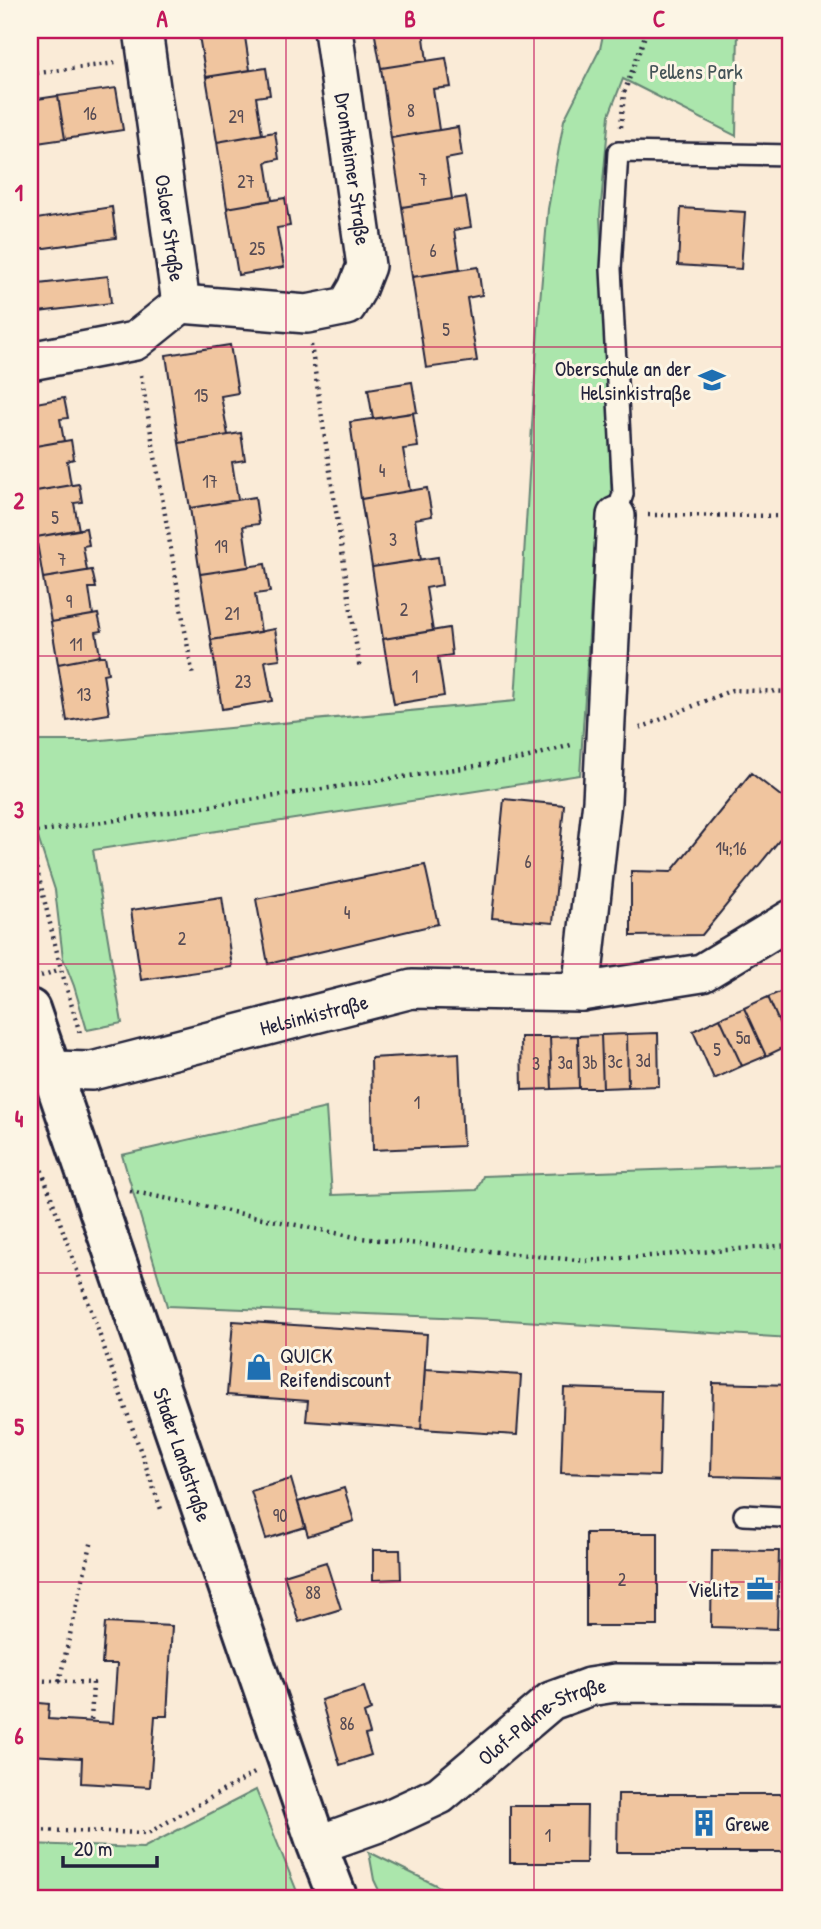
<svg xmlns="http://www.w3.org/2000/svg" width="821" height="1929" font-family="'Patrick Hand',sans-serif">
	<rect width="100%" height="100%" fill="#faebd7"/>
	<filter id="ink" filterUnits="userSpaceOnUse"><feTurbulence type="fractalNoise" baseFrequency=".0143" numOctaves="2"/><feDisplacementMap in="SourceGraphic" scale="14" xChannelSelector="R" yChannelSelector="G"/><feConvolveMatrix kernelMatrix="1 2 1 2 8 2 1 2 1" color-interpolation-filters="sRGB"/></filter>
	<g filter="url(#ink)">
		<path fill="#abe6ac" stroke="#668474" stroke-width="2" d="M604,30H738L736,136L623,79L609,115L600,216L612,499L597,510L580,775L93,850L122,1023L87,1030L74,986L63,958L55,890L30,813V741H91L515,701L539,313L548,209L564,120L600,49Z
			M326,1108L332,1195L477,1190L483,1176L791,1165V1338L493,1319L167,1306L122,1155Z
			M256,1790L300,1899H30V1844L143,1848Z
			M369,1852L464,1899H383L374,1880Z"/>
		<path fill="#f0c59f" stroke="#22223b" stroke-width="2" d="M198,30H244L250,70L206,77Z
			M374,30H423L427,61L381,68Z
			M446,58L451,87L433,89L439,130L391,138L381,68Z
			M266,68L270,95L256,97L262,134L217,142L206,77Z
			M116,88L123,130L65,139L58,96Z
			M58,96L65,139L30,144V100Z
			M458,127L462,156L446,159L452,199L402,207L391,138Z
			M275,132L279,159L266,162L272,200L227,208L217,142Z
			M466,197L471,227L454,230L460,270L412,277L402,207Z
			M285,198L290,226L277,228L284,267L238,275L227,208Z
			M112,207L116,238L30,250V220Z
			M681,208L745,212L741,269L678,265Z
			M478,267L482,295L467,298L477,361L426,368L412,277Z
			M108,276L111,303L30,313V285Z
			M230,345L238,393L221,396L228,435L179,443L166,355Z
			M412,382L417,412L373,419L368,389Z
			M64,398L68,418L60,419L64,441L30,447V404Z
			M413,413L418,447L403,449L410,491L361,499L350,422Z
			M241,433L245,460L232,462L238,500L190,508L179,443Z
			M71,440L74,459L67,461L71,485L30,492V447Z
			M79,484L82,502L74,503L79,530L36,537L30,492Z
			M427,488L432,516L415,519L421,560L372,567L361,499Z
			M255,497L259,524L243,526L249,567L200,574L190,508Z
			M86,528L89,545L83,546L87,571L43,578L36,537Z
			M438,557L442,585L426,588L433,631L383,639L372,567Z
			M265,564L270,592L255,594L261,632L211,640L200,574Z
			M92,570L96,588H89L93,615L51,622L43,578Z
			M98,614L102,631L96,632L100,656L58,664L51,622Z
			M449,628L452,655L438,657L444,696L394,704L383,639Z
			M275,629L280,659L265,661L272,701L222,709L211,640Z
			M100,656H105L108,673L103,674L109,714L67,721L58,664Z
			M751,773L791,804V826L702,935L631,936V871L671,872Z
			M504,799L564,805L553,923L492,918Z
			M425,865L438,924L268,964L256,899Z
			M222,897L232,967L141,980L131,910Z
			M791,987V1044L789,1045L768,997Z
			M768,997L789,1045L766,1056L744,1008Z
			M744,1008L766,1056L742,1066L720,1018Z
			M720,1018L742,1066L714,1079L693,1031Z
			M658,1033L659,1086L628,1087L627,1034Z
			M627,1034L628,1087L603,1088L601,1035Z
			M601,1035L603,1088H579L578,1036Z
			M578,1036L579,1088L552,1089L550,1037Z
			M521,1037H550L552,1089L522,1090Z
			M459,1053L463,1146L373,1150L371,1058Z
			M233,1321L427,1334L421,1429L306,1421L308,1401L227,1395Z
			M425,1369L521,1375L517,1435L421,1429Z
			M713,1383L791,1385V1478L711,1476Z
			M564,1388L661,1391L659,1476L561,1473Z
			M291,1479L305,1527L266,1539L251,1491Z
			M344,1488L354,1521L308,1536L298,1502Z
			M586,1533H658V1626H586Z
			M373,1550H400L401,1579L373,1580Z
			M712,1550L779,1551L777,1629L711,1627Z
			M326,1562L341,1609L299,1622L284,1575Z
			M105,1623L172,1626L167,1716H155L150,1787L81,1783L82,1758L30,1755V1702L49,1704L48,1719L113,1723L117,1664H102Z
			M364,1687L371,1710L364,1713L370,1734L365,1735L371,1755L340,1765L321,1700Z
			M618,1794H791V1852H617Z
			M510,1806H587L586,1863H510Z"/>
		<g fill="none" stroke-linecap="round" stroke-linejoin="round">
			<defs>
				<path id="service" d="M616,516L623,494L611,269L618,152L791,155
					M744,1515L781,1517L791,1521"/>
				<g id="minor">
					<path d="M181,304L307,314L347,306L357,289L366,266L333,30"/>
					<path d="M30,361L135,341L181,304L143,30"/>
					<path d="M581,992L602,801L616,516"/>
					<path id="s1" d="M51,1070L92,1071L412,989L581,992L702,973L791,919"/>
					<path id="s2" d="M317,1845L384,1821L440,1795L551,1701L589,1687L615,1683L791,1684"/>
				</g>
				<g id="tertiary">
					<path id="s3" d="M30,1009L317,1845L338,1899"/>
				</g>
			</defs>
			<use href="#service" stroke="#22223b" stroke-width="24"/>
			<use href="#minor" stroke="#22223b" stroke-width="42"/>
			<use href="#tertiary" stroke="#22223b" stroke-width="44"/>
			<path stroke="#22223b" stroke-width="4.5" stroke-dasharray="2 5" stroke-linecap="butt" d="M30,74L116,63
				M621,127L624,93L647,30
				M311,345L360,670
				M141,375L193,677
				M648,515L791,516
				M30,654L38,704
				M640,728L732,690L791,692
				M30,833L522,759L571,745
				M30,841L61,969L81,1037
				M41,976L61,969
				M30,1137L162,1512
				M130,1191L360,1238L586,1261L791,1245
				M30,1680L93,1683L91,1722
				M59,1682L92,1540
				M30,1830L148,1833L258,1771"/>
			<use href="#service" stroke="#fcf5e5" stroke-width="19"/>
			<use href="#minor" stroke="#fcf5e5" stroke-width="37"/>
			<use href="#tertiary" stroke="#fcf5e5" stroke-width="38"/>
		</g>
	</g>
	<path fill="none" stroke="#c2185b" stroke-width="2" stroke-opacity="0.55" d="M286,30V1899M534,30V1899M30,347H791M30,656H791M30,964H791M30,1273H791M30,1582H791"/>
	<defs>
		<symbol id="school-bare" viewBox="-9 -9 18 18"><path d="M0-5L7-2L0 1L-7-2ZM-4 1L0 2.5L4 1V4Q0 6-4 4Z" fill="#1f6fb2" stroke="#fcf5e5" stroke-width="2.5" paint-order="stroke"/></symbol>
		<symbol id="shop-bare" viewBox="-9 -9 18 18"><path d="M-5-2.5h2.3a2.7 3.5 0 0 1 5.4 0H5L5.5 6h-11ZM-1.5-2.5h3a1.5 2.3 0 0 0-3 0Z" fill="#1f6fb2" stroke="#fcf5e5" stroke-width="2.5" paint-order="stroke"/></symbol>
		<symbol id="office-bare" viewBox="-9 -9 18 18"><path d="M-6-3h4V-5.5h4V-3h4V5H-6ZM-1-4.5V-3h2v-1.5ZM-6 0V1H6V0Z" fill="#1f6fb2" stroke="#fcf5e5" stroke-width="2.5" paint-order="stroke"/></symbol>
		<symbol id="building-bare" viewBox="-9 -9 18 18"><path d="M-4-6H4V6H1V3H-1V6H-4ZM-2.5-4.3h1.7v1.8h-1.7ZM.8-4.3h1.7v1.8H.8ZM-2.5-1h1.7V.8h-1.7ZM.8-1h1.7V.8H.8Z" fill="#1f6fb2" stroke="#fcf5e5" stroke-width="2.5" paint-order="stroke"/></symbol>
	</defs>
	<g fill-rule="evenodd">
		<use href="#school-bare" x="693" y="361" width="38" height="38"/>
		<use href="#shop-bare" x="240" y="1348" width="38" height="38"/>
		<use href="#office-bare" x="741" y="1570" width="38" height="38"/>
		<use href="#building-bare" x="685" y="1804" width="38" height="38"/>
	</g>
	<g text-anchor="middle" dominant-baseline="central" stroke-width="6" stroke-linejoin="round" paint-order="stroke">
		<g font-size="18" fill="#564b54">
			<text x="411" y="110">8</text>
			<text x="90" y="113">16</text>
			<text x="236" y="116">29</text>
			<text x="423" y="179">7</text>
			<text x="246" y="181">27</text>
			<text x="257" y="248">25</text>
			<text x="433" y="250">6</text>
			<text x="446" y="329">5</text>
			<text x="201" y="395">15</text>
			<text x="382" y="470">4</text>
			<text x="210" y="481">17</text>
			<text x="55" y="517">5</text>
			<text x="393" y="539">3</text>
			<text x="221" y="546">19</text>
			<text x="62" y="559">7</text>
			<text x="69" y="601">9</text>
			<text x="404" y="609">2</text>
			<text x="232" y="613">21</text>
			<text x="76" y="644">11</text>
			<text x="415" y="676">1</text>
			<text x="243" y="681">23</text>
			<text x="84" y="694">13</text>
			<text x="731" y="848">14;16</text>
			<text x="528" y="861">6</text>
			<text x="347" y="912">4</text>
			<text x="182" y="938">2</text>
			<text x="743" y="1037">5a</text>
			<text x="717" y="1049">5</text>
			<text x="643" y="1060">3d</text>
			<text x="615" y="1061">3c</text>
			<text x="565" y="1062">3a</text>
			<text x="590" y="1062">3b</text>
			<text x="536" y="1063">3</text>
			<text x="417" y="1102">1</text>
			<text x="280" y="1515">90</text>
			<text x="622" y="1579">2</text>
			<text x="313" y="1592">88</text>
			<text x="347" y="1723">86</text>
			<text x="548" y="1835">1</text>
		</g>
		<g font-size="21" fill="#445357" stroke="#fcf5e5">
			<text x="696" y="71">Pellens Park</text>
		</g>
		<g font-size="21" fill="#22223b" stroke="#fcf5e5">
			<text transform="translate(353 169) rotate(82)">Drontheimer Straße</text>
			<text transform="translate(170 228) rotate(82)">Osloer Straße</text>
			<text stroke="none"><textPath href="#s1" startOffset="270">Helsinkistraße</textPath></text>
			<text stroke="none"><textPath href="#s3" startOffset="471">Stader Landstraße</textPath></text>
			<text stroke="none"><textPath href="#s2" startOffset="261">Olof-Palme-Straße</textPath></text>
		</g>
		<g font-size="21" fill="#22223b" stroke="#fcf5e5" text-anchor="end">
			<text x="691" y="368">Oberschule an der<tspan x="691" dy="24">Helsinkistraße</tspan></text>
			<text x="280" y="1355" text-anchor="start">QUICK<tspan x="280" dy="24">Reifendiscount</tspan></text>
			<text x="739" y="1589">Vielitz</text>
			<text x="725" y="1823" text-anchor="start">Grewe</text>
		</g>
	</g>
	<rect width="821" height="1929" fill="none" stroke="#fcf5e5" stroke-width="77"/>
	<path d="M63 1856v10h94v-10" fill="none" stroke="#22223b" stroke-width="3.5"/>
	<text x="74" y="1856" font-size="21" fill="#22223b" stroke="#fcf5e5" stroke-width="5" paint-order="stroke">20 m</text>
	<rect x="38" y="38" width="744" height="1852" fill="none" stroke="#c2185b" stroke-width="2.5"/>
	<g font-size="23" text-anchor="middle" font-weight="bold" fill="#c2185b">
		<text x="162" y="27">A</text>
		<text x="410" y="27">B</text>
		<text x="659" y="27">C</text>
		<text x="19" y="201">1</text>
		<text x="19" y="509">2</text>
		<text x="19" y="818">3</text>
		<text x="19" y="1127">4</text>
		<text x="19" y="1435">5</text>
		<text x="19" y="1744">6</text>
	</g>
</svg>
